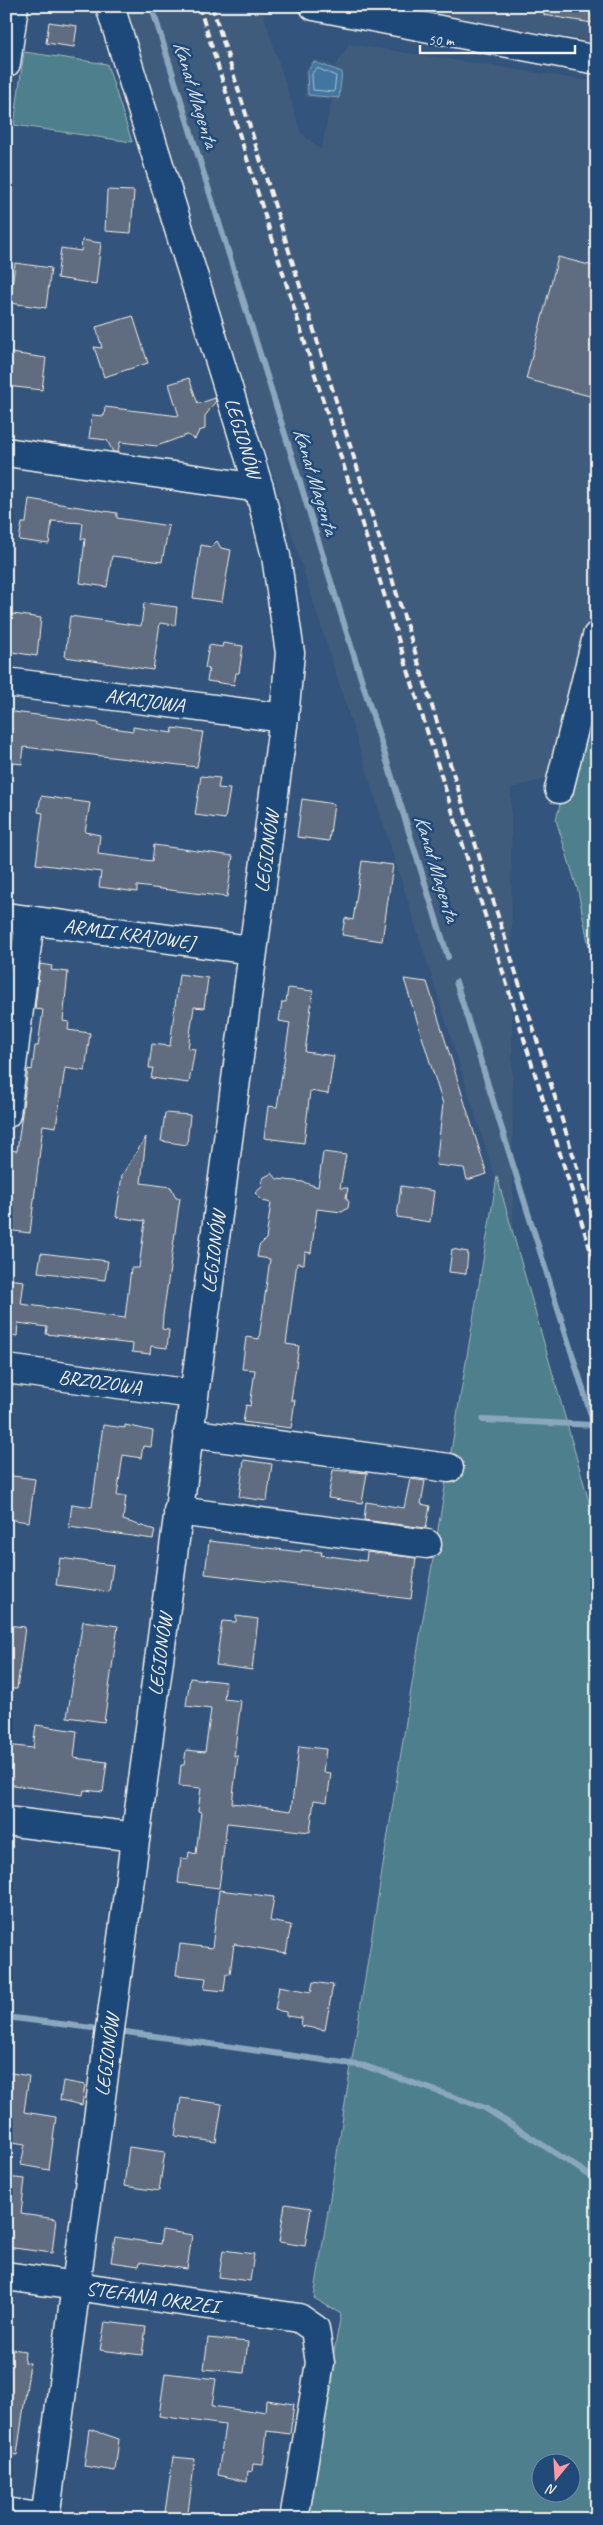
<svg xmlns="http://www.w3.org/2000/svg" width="603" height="2525" font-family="Caveat,sans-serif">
	<rect width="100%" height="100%" fill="#33547c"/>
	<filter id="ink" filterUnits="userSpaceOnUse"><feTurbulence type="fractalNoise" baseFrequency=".02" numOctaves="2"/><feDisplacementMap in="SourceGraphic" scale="10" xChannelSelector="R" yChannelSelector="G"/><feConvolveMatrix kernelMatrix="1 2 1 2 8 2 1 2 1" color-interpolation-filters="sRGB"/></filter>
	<g filter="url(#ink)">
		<path fill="#415c7d" d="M125,6H261L301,133L321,150L332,100L305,97V70L314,59L335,67L349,44L597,82V614L556,776L511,788L513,1234Z
			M385,6H597V42Z"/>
		<path fill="#4e808c" stroke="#a1b8ba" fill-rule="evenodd" d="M24,52L107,64L132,142L14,125Z
			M597,659V988L578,891L556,820Z
			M497,1177L597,1530V2519H303L341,2314L314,2298L411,1690ZM540,2462H570V2492H540Z"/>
		<path fill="#4376a0" stroke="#8aa7bd" d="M314,62L342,72L339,98L308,95L307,72Z"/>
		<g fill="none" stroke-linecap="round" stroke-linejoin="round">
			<path stroke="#adc0cb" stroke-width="1" d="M317,68L336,76L334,92L313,90L312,74Z"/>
			<path stroke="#8aa7bd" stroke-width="6" d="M154,14L448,957
				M456,982L597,1434
				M483,1420L594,1425
				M6,2017L92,2028
				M126,2032L365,2066L485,2108L597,2180"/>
		</g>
		<path fill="#616d80" stroke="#f4f1e8" d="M544,6H595L592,23L544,15Z
			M49,22L77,26L74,47L46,43Z
			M107,190L134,191L131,233L105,231Z
			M82,240L101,243L96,284L57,278L61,248L81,251Z
			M558,257L597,267V398L526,379Z
			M15,263L51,268L46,308L10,303Z
			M133,316L148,363L104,377L94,347L102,348L96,327Z
			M11,353L46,358L42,390L6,386Z
			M189,378L198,404L215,398L216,401L205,416V429L199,431L195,439L187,435L157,446L120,442L118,452H113L107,440L89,438L92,415L104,416L105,407L179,416L169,384Z
			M29,499L117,513V518L169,526L162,562L112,556L107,587L80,583L85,539H81L83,523L52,521L49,544L19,540L22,523H26Z
			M217,541L221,548L231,550L222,602L193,598L201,545L211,547Z
			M144,603L177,607L175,625L160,623L153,670L65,657L70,616L141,626Z
			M6,613L41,618L37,656L6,651Z
			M223,643L243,646L239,673H236L234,685L207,681L209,669L205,668L209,645L222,647Z
			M6,711L99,723V726L133,731V727L172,733L173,728L203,732L197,767L24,747L22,764L6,762Z
			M201,776L220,778L218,788L230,789L225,819L195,815Z
			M41,796L90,803L85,832L100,835L98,854L152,861L154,845L233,856L227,897L137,886V892L99,887L101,872L36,864L43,813L38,812Z
			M302,799L334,804L329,841L297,837Z
			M362,861L393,865L382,941L342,935L345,918L353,920Z
			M40,964L52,966L51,970L68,972L63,1021L69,1022L68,1030L90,1033L85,1071L65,1068L56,1127L43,1125L30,1233L6,1230V1171L10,1150L17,1151L28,1069L32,1070L35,1046H38L43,1010L35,1009Z
			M179,974L208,978L204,1008L194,1007L188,1048L195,1049L189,1083L151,1078L153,1068H149L152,1044L170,1046Z
			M404,979L427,982L487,1174L467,1180L464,1168L436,1165L443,1104Z
			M288,988L313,991L305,1052L334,1056L328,1094L310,1091L304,1143L264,1138L268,1106L277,1107L290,1023L279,1021L282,1002H286Z
			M165,1113L190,1115L187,1145L161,1141Z
			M146,1137L141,1183L171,1187L176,1198H180L163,1316L162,1329L169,1330L167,1348L151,1346L150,1354L132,1352L133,1344L46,1334L47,1327L18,1323L17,1336L6,1335V1279L24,1281L21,1304L125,1318L131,1268H139L145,1221L116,1217L122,1175Z
			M323,1152L346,1155L340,1188H348L346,1198L349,1202L348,1208L342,1212L317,1209L311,1253L305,1252L304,1264L297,1263L286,1344L299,1346L291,1400H295L291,1428L243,1422L246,1405L250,1406L255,1370L242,1369L246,1337L259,1339L270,1259L257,1257L259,1246L266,1239L271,1203L263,1201L255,1193L262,1187L263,1178L272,1173L277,1179L303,1182L318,1187Z
			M401,1186L434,1191L430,1222L397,1217Z
			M452,1249L468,1252L466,1274L449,1272Z
			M41,1253L108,1261L105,1280L38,1272Z
			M103,1425L125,1428V1425L153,1431L151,1447L143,1446L141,1458L123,1455L117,1496H126L123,1520L155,1530L153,1539L69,1527L72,1504L92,1507Z
			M244,1460L272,1464L267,1501L239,1497Z
			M333,1470L367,1473L362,1503L328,1498Z
			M6,1475L35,1479L29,1522L6,1519Z
			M410,1479L425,1481L421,1504L430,1506L426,1528L364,1520L366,1502L404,1508Z
			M209,1541L301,1552V1550L322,1552L321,1555L366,1561L367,1552L416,1558L411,1599L205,1574Z
			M60,1558L113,1565L109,1592L56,1585Z
			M236,1616L258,1619L252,1670L216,1665L222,1621L236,1622Z
			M83,1621L118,1626L104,1722L67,1717Z
			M6,1625L25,1627L17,1689H6Z
			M190,1678L226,1682L224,1699L241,1701L234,1756H238L232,1803L291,1811L299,1746L326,1749L323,1772L331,1773L327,1802L314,1800L310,1832L227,1823L219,1888L178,1883L181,1858L188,1859L189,1852L196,1854L201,1812L198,1811L201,1788L179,1786L181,1765H184L186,1750L205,1752L211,1709L186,1706Z
			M36,1725L77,1731L74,1758L107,1762L103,1792L84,1790L83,1795L6,1784V1745L33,1748Z
			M219,1890L274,1897L270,1921L291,1925L286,1953L234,1944L230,1974H226L224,1991L204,1989L206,1978L176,1975L180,1944L212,1948Z
			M313,1982L333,1985L325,2030L301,2026L302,2018L286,2016V2012L275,2010L279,1986L311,1992Z
			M6,2072L29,2076L24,2112L56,2117L49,2170L21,2165L25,2144L6,2141Z
			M63,2081L85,2085L82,2105L60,2100Z
			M181,2098L222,2104L216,2142L175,2136Z
			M129,2147L165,2152L159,2191L124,2186Z
			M6,2177L25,2179L21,2214L56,2219L52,2253L6,2247Z
			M285,2204L311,2208L305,2246L279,2242Z
			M162,2230L192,2235L187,2269L140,2262L139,2266L111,2262L115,2237L160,2244Z
			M223,2250L254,2254L250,2281L219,2277Z
			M105,2322L146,2327L142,2355L100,2350Z
			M208,2338L248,2342L244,2373L204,2369Z
			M6,2348L25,2351L24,2362L30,2363L17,2455L6,2454Z
			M165,2373L216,2379L212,2406L253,2412L254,2410L265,2412L266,2400L294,2404L290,2434L267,2431L263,2465L253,2464L252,2472L248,2471L247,2482L218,2475L225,2425L159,2416Z
			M89,2429L119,2439L115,2471L84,2466Z
			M173,2457L195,2459L187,2519H164Z"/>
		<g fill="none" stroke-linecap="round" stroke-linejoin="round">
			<defs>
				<g id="minor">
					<path d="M314,6L597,60"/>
					<path d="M6,63L14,6"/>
					<path d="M6,452L259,488"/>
					<path id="s1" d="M6,682L284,718"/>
					<path d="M559,789L597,636"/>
					<path id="s2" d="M6,917L251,950"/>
					<path d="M6,1114L30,920"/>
					<path id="s3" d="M6,1369L193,1394"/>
					<path d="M188,1433L449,1468"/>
					<path d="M178,1511L427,1544"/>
					<path d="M6,1821L135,1837"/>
					<path id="s4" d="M6,2276L299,2318L315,2329L320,2363L294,2519"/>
					<path d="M6,2512L45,2518"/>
					<path id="s5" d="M45,2519L284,718L290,653L276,556L259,488L110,6"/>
				</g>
			</defs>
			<use href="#minor" stroke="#f4f1e8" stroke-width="31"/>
			<use href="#minor" stroke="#1f4a7a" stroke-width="28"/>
			<path stroke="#f4f1e8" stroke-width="4" stroke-dasharray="8 4" stroke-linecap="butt" d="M199,6L597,1271
				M212,6L597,1231"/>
		</g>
	</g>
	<g text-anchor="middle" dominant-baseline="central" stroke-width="5" stroke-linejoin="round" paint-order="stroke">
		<g font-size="20" fill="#f4f1e8" stroke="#1f4a7a">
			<text transform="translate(243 438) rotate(73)">LEGIONÓW</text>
			<text stroke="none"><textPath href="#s1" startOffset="140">AKACJOWA</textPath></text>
			<text stroke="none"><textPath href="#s5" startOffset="1682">LEGIONÓW</textPath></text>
			<text stroke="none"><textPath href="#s2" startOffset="124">ARMII KRAJOWEJ</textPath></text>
			<text stroke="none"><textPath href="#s5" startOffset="1278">LEGIONÓW</textPath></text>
			<text stroke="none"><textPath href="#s3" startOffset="95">BRZOZOWA</textPath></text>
			<text stroke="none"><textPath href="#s5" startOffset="872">LEGIONÓW</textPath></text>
			<text stroke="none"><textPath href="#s5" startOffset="468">LEGIONÓW</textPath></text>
			<text stroke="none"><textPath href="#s4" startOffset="148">STEFANA OKRZEI</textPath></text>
		</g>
		<g font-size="21" font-style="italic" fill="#d9dfdd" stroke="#1f4a7a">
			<text transform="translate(196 94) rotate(73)">Kanał Magenta</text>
			<text transform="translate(316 481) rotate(73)">Kanał Magenta</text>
			<text transform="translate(437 868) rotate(73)">Kanał Magenta</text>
		</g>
	</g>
	<rect width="603" height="2525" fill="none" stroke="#1f4a7a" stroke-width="25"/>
	<rect x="12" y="12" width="578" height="2500" fill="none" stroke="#f4f1e8" stroke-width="2" filter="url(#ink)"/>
	<g transform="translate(556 2478) rotate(198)"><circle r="24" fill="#1f4a7a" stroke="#748da6"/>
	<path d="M0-4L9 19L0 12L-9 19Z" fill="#ff9aa2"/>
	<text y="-8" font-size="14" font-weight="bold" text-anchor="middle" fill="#f4f1e8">N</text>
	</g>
	<path d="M420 45v8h155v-8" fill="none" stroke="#f4f1e8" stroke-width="2.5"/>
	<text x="428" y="45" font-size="15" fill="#f4f1e8" stroke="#1f4a7a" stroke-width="4" paint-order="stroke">50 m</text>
</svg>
